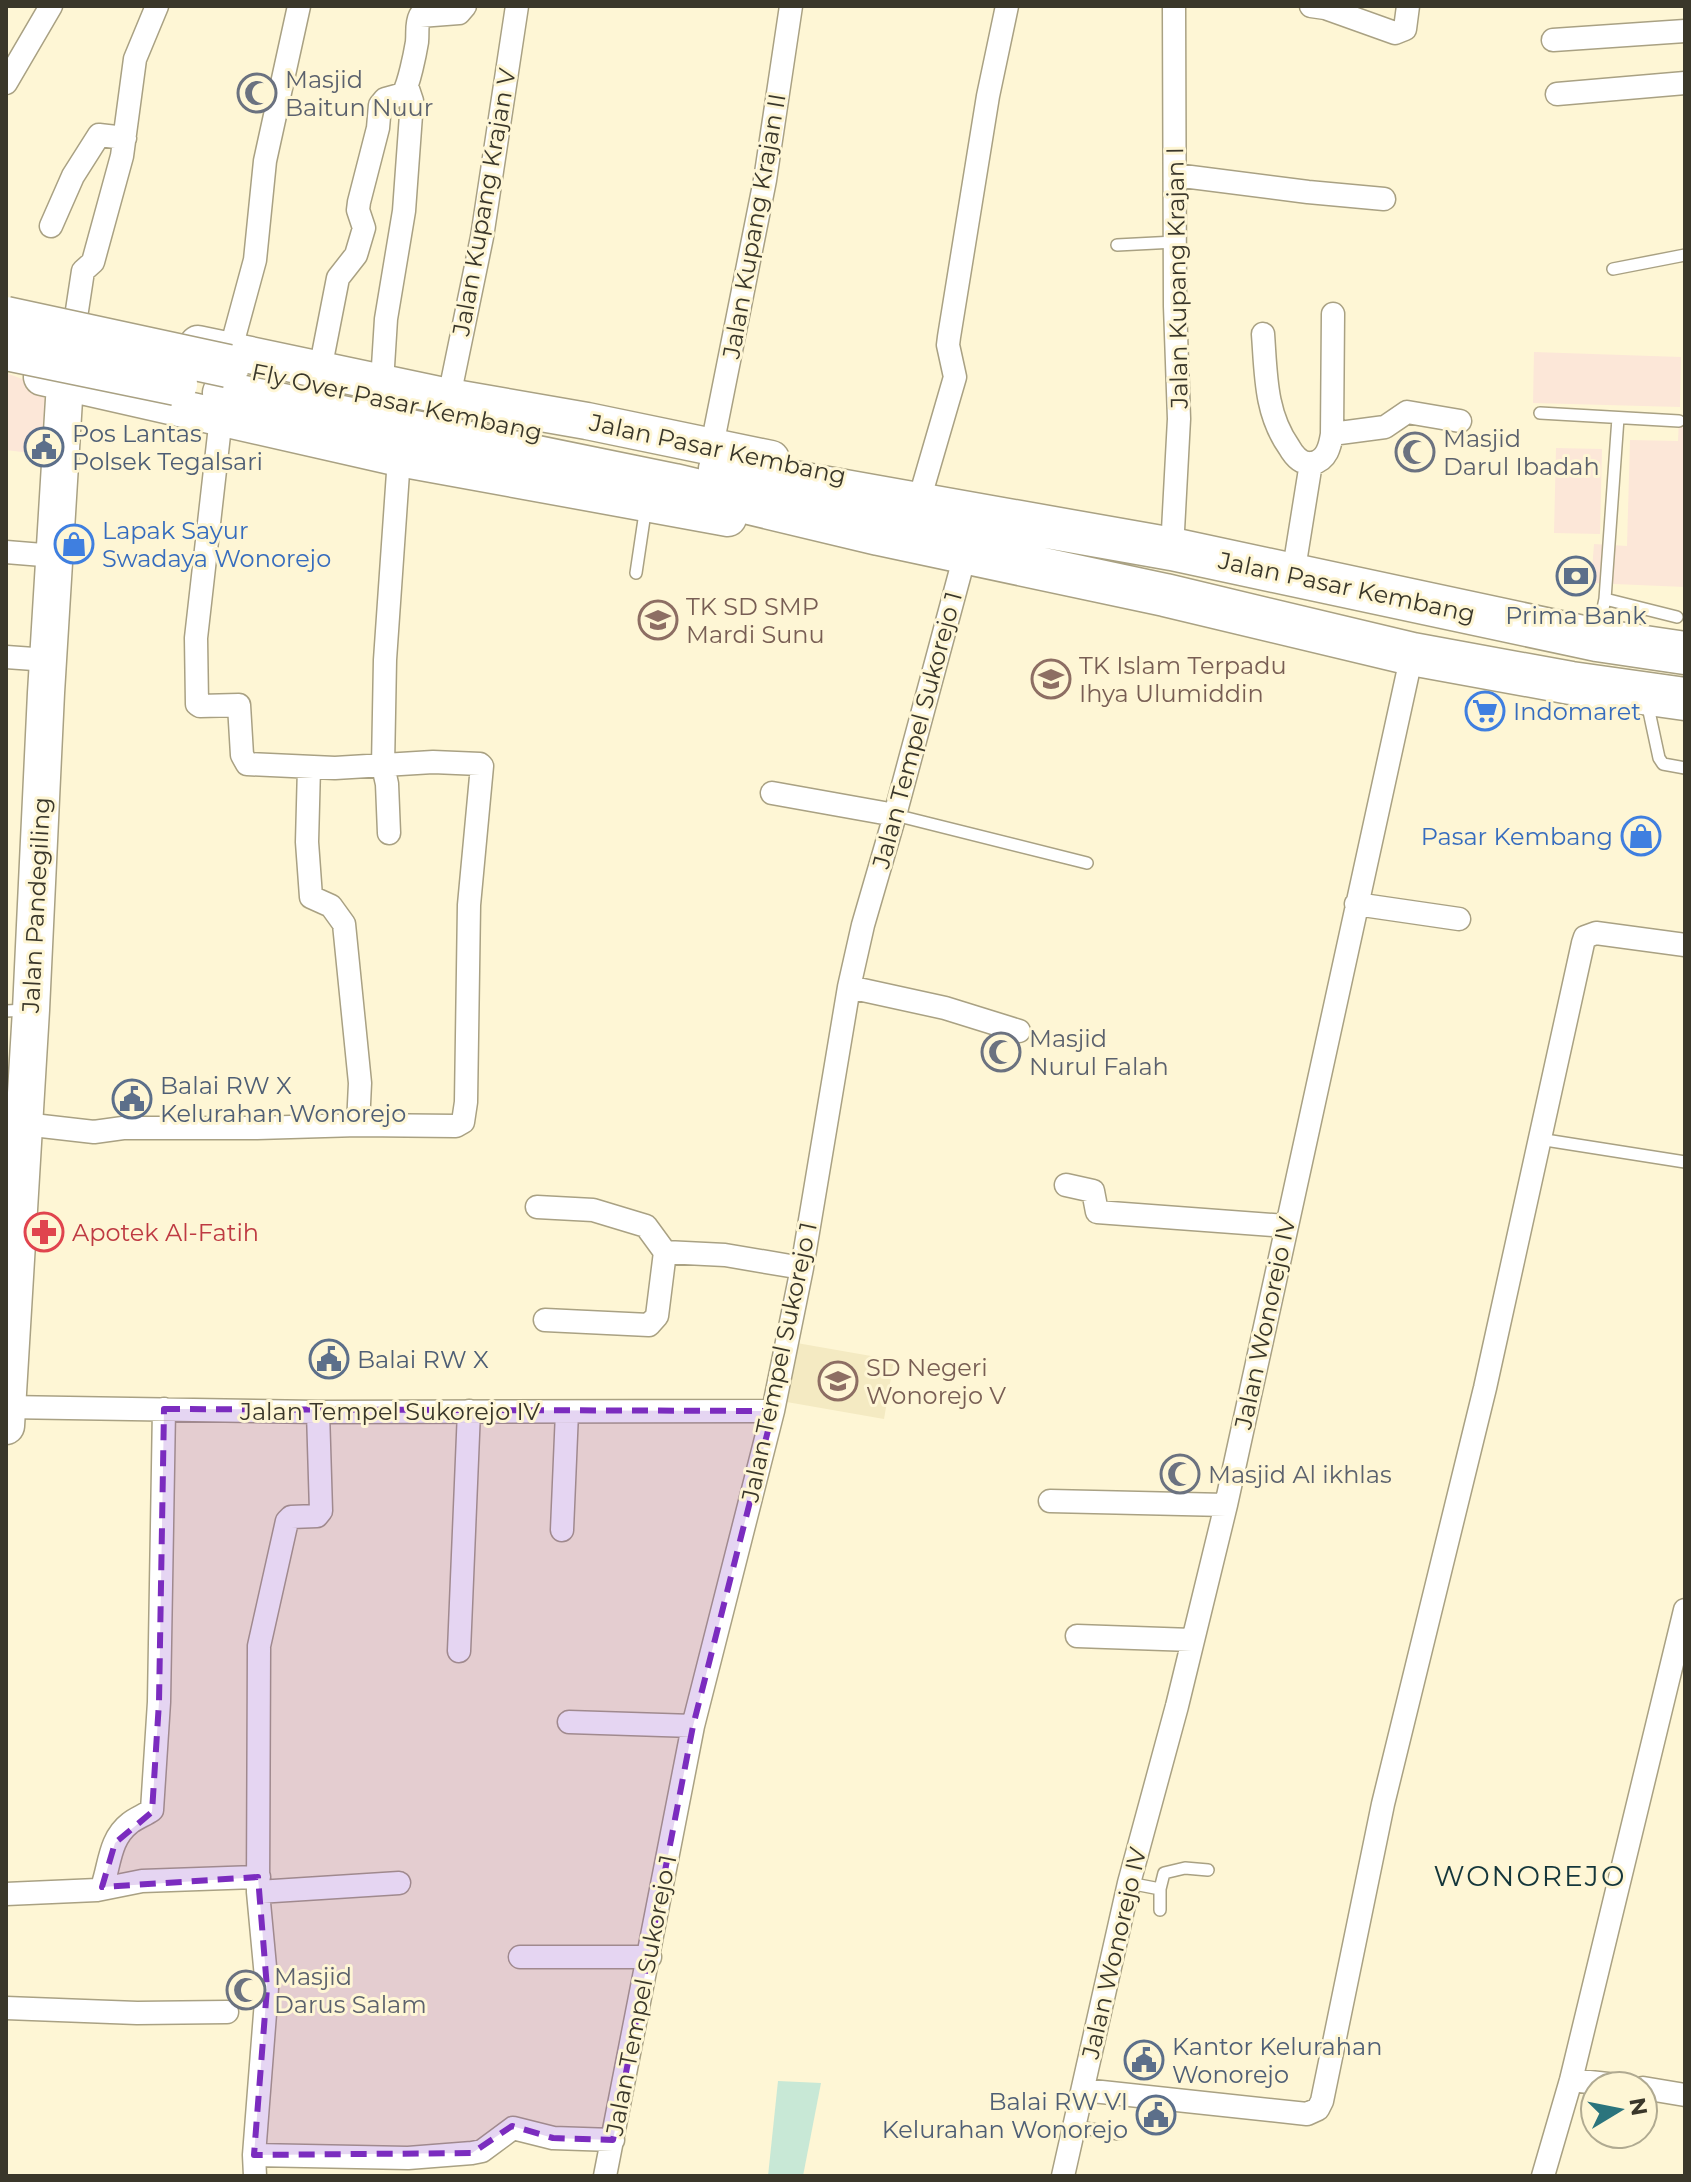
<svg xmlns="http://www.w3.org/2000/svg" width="1691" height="2182" font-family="Montserrat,sans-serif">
	<rect width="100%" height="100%" fill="#fef6d5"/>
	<path fill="#fce7d8" d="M1534,352L1681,357L1680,407L1533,403Z
		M6,373L33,383L47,402L56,433L31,434L30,453L6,450Z
		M1679,418H1685V587L1591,583L1594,544L1627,546L1630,440L1678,441Z
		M1556,448L1602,449L1600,534L1554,533Z"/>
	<path fill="#f4eac2" d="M791,1342L894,1360L884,1419L781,1401Z"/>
	<path fill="#c8e8d6" d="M778,2081L821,2083L803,2176H768Z"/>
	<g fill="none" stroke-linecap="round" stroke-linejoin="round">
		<defs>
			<path id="lane" d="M1117,245L1175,242
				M1613,269L1685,255
				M1540,413L1679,421
				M636,573L646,506
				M1605,599L1677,617
				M1598,632L1605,599L1618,418
				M1647,702L1659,758L1663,764L1685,768
				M895,815L1087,863
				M6,1011L27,1010
				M1539,1139L1685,1162
				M1129,1883L1160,1889L1164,1873L1185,1868L1208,1870
				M1160,1889V1910
				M1073,2126L1119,2134"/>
			<path id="street" d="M1311,6L1325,8L1395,33L1405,29L1408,6
				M1553,40L1685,31
				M6,83L51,6
				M1557,94L1685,83
				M1175,175L1308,192L1384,199
				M51,226L73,176L99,135L125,138
				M76,317L83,271L93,262L122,156L135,59L157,6
				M1263,334C1266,374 1265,413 1289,447C1294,456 1301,465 1313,463C1327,460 1330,446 1332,434L1333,314
				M230,352L255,260L265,161L299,6
				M320,370L338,278L356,255L364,228L358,210L359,202L378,128L380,105L385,99L403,94C409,84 415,54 417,42C418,32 416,24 420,16L459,13L465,6
				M382,382L386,319L404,211L412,101L407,86
				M449,397L482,237L517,6
				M221,417L196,638L197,704L200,706L239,705L242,755L247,764L335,768L433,762L480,764L482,766L469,905L466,1102L463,1122L456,1126L358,1125
				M1332,434L1385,427L1407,412L1460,421
				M712,446L765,180L791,6
				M918,504L955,377L948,345L949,337L988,96L1007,6
				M1172,549L1179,419L1175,306L1174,6
				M6,552L55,556
				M1293,575L1311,463
				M6,657L48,660
				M772,793L895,815
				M389,833L387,784L383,766L385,660L399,458
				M1356,904L1459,919
				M849,987L945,1008L1019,1031
				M24,1124L94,1132L123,1128H257L358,1125L360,1083L344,924L331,906L311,897L307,842L309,767
				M1066,1185L1093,1191L1097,1212L1286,1226
				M537,1207L593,1210L646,1226L665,1252L725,1255L802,1268
				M545,1320L649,1325L657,1316L665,1252
				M6,1407L318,1412L773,1411
				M1050,1501L1226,1505
				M562,1530L567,1412
				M1077,1636L1192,1640
				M459,1651L469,1411
				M569,1722L693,1726
				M102,1887C110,1865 109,1839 130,1823C136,1818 145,1815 152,1810L159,1702L164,1409
				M258,1892L399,1883
				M6,1894L97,1890L142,1881L259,1877
				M520,1957H650
				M6,2008L137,2013L227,2012
				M1571,2080L1626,2086
				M1643,2088L1685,2095
				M1083,2090L1307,2114L1318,2109L1322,2101L1383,1804L1485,1388L1583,943L1585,937L1596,933L1685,945
				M254,2155L408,2158L472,2153L482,2151L513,2128L553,2138L613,2140
				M255,2176L254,2155L267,1988L258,1892L259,1646L287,1521L291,1517L317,1516L321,1511L318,1412
				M605,2176L693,1726L773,1411L802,1268L849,987L863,925L895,815L966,551
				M1063,2176L1129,1883L1177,1706L1226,1505L1412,654
				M1543,2176L1571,2080L1685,1610"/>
			<path id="primary" d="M198,344L449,397L587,421L771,459
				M42,377L399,458L728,518
				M6,1426L31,1010L46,693L65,383L66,348L61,335"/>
			<path id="highway" d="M224,393L674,485L879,534L1165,595L1412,654L1571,683L1685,699
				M720,469L1172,549L1597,640L1685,653"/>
		</defs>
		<use href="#lane" stroke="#a9a183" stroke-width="14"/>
		<use href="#street" stroke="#a9a183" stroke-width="25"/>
		<use href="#primary" stroke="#a9a183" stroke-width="39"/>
		<use href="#highway" stroke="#a9a183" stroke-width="45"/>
		<use href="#lane" stroke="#fff" stroke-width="11"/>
		<use href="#street" stroke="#fff" stroke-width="22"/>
		<use href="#primary" stroke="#fff" stroke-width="36"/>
		<use href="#highway" stroke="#fff" stroke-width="42"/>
		<defs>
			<path id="highway-bridge" d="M6,318L228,366
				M6,349L176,384"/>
		</defs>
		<use href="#highway-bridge" stroke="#a9a183" stroke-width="45" stroke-linecap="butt"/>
		<use href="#highway-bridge" stroke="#fff" stroke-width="42"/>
	</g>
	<path fill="#7b2cbf" fill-opacity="0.2" stroke="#7b2cbf" stroke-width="6" stroke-dasharray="16 10" stroke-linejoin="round" d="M164,1409L773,1411L693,1726L613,2140L553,2138L512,2126L472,2153L254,2155L267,1988L258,1877L102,1887L115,1843L152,1812L159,1702Z"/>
	<defs>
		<symbol id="mosque-ring" viewBox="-11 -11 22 22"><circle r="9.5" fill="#fef6d5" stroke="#6b7280" stroke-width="1.5"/><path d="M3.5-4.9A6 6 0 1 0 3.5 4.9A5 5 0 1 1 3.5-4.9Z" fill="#6b7280"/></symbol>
		<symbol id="civic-ring" viewBox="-11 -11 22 22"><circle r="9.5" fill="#fef6d5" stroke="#5c6f8a" stroke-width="1.5"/><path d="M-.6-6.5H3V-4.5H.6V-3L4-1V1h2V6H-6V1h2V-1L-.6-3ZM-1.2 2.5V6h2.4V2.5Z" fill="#5c6f8a"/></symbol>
		<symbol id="shop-ring" viewBox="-11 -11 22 22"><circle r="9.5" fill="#fef6d5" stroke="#3f7fe0" stroke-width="1.5"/><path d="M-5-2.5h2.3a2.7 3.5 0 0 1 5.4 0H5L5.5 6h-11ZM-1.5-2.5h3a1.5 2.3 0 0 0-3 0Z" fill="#3f7fe0"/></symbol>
		<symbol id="bank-ring" viewBox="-11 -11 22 22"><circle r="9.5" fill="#fef6d5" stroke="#5c6f8a" stroke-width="1.5"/><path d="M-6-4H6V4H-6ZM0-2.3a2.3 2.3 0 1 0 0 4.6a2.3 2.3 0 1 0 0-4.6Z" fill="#5c6f8a"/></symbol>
		<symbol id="school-ring" viewBox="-11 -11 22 22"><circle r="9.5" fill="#fef6d5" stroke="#8d6e63" stroke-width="1.5"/><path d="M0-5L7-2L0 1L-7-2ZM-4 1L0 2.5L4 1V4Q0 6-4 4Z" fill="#8d6e63"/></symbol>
		<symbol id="supermarket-ring" viewBox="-11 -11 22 22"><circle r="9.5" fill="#fef6d5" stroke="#3f7fe0" stroke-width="1.5"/><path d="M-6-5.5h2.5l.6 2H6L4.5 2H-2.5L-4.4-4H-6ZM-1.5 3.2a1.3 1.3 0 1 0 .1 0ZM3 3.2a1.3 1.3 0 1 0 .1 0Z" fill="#3f7fe0"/></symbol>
		<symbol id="pharmacy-ring" viewBox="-11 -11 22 22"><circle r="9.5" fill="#fef6d5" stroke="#e0444e" stroke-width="1.5"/><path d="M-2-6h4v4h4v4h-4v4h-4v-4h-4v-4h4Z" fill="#e0444e"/></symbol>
	</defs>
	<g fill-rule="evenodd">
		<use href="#mosque-ring" x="235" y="71" width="44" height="44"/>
		<use href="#civic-ring" x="22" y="425" width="44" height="44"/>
		<use href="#mosque-ring" x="1393" y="430" width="44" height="44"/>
		<use href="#shop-ring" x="52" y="522" width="44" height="44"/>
		<use href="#bank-ring" x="1554" y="554" width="44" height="44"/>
		<use href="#school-ring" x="636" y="598" width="44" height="44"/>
		<use href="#school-ring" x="1029" y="657" width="44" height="44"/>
		<use href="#supermarket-ring" x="1463" y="689" width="44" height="44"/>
		<use href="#shop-ring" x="1619" y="814" width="44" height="44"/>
		<use href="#mosque-ring" x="979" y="1030" width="44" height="44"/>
		<use href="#civic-ring" x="110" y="1077" width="44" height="44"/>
		<use href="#pharmacy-ring" x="22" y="1210" width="44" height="44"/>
		<use href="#civic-ring" x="307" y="1337" width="44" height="44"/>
		<use href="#school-ring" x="816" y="1359" width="44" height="44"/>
		<use href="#mosque-ring" x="1158" y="1452" width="44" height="44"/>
		<use href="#mosque-ring" x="224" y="1968" width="44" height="44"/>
		<use href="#civic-ring" x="1122" y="2038" width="44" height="44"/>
		<use href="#civic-ring" x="1134" y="2093" width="44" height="44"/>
	</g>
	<g text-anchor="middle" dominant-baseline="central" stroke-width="6" stroke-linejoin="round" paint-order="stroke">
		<g font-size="24" fill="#5b616d" stroke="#fef6d5" text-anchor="start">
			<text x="285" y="79">Masjid<tspan x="285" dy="28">Baitun Nuur</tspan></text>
			<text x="1443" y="438">Masjid<tspan x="1443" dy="28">Darul Ibadah</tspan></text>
			<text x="1029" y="1038">Masjid<tspan x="1029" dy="28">Nurul Falah</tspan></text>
			<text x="1208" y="1474">Masjid Al ikhlas</text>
			<text x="274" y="1976">Masjid<tspan x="274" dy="28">Darus Salam</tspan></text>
		</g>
		<g font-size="24" fill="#3a372a" stroke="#fef6d5">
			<text transform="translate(484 202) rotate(-80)">Jalan Kupang Krajan V</text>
			<text transform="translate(754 226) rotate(-80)">Jalan Kupang Krajan II</text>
			<text transform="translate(1177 278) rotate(-91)">Jalan Kupang Krajan I</text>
			<text transform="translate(397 402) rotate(12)">Fly Over Pasar Kembang</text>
			<text transform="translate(718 449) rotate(12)">Jalan Pasar Kembang</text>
			<text transform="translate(1347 587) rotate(12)">Jalan Pasar Kembang</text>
			<text transform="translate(917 730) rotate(-75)">Jalan Tempel Sukorejo 1</text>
			<text transform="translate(36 905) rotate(-87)">Jalan Pandegiling</text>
			<text transform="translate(1265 1323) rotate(-78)">Jalan Wonorejo IV</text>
			<text transform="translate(779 1362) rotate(-78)">Jalan Tempel Sukorejo 1</text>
			<text x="390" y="1411">Jalan Tempel Sukorejo IV</text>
			<text transform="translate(1114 1953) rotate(-77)">Jalan Wonorejo IV</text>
			<text transform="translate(641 1995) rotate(-79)">Jalan Tempel Sukorejo 1</text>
		</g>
		<g font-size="24" fill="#4e5e75" stroke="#fef6d5" text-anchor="start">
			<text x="72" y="433">Pos Lantas<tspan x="72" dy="28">Polsek Tegalsari</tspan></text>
			<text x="1576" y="615" text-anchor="middle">Prima Bank</text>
			<text x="160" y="1085">Balai RW X<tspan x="160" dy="28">Kelurahan Wonorejo</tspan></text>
			<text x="357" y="1359">Balai RW X</text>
			<text x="1172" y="2046">Kantor Kelurahan<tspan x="1172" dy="28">Wonorejo</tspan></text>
			<text x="1128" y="2101" text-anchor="end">Balai RW VI<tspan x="1128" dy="28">Kelurahan Wonorejo</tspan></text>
		</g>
		<g font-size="24" fill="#366cbe" stroke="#fef6d5" text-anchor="start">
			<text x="102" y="530">Lapak Sayur<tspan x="102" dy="28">Swadaya Wonorejo</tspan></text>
			<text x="1513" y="711">Indomaret</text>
			<text x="1613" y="836" text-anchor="end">Pasar Kembang</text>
		</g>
		<g font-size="24" fill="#785e54" stroke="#fef6d5" text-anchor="start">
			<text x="686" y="606">TK SD SMP<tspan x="686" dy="28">Mardi Sunu</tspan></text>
			<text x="1079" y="665">TK Islam Terpadu<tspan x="1079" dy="28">Ihya Ulumiddin</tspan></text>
			<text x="866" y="1367">SD Negeri<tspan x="866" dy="28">Wonorejo V</tspan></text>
		</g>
		<g font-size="24" fill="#be3a42" stroke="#fef6d5" text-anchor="start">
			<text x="72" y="1232">Apotek Al-Fatih</text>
		</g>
		<g font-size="28" letter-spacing="2" fill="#14363b" stroke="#fef6d5">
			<text x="1530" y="1876">WONOREJO</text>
		</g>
	</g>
	<rect width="1691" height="2182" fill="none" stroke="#3a372a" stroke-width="16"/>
	<g transform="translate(1619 2110) rotate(80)"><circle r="38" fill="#fef6d5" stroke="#b0aa91" stroke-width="2"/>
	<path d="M0-6L14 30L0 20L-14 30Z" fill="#2b747d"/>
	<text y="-12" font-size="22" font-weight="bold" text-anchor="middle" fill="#3a372a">N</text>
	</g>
</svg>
